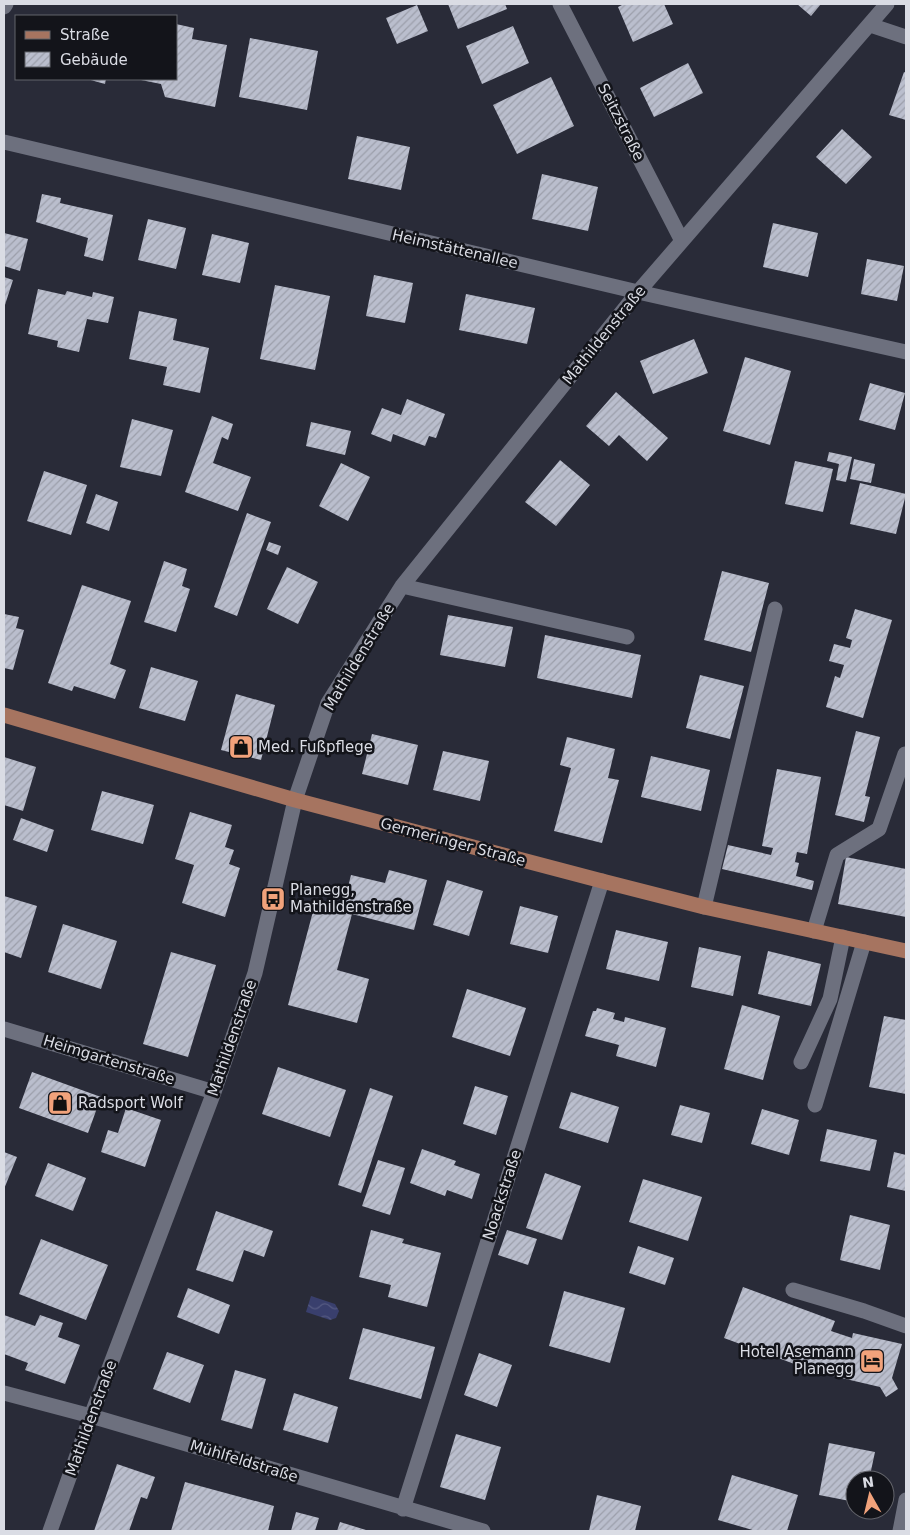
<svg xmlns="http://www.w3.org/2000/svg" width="910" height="1535" font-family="'DejaVu Sans',sans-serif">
	<defs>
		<pattern id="water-waves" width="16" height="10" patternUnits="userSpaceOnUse" patternTransform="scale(1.25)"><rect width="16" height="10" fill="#393f6d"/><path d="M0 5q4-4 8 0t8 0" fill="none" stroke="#555a82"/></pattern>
		<pattern id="building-hatch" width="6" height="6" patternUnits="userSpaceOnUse" patternTransform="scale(1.25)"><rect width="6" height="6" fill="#babecd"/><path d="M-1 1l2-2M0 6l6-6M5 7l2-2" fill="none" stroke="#9c9fab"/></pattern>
	</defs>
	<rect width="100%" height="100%" fill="#292b38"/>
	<path fill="url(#water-waves)" d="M311,1296L335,1304L339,1311L336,1318L330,1320L306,1312Z"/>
	<path fill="url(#building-hatch)" d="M448,4H505L507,9L458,29Z
		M624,4H664L673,24L633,42L618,7Z
		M797,4H821L811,16Z
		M417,5L428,31L397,44L386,18Z
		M176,24L194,28L192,39L227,45L215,107L165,97L161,84L141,80L176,79Z
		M513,26L529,63L482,84L466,46Z
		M250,38L318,51L307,110L239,97Z
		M688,63L703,93L654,117L640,88Z
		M904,72L906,73V120L889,115Z
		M551,77L574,126L517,154L493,105Z
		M87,79H106L105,84Z
		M842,129L872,157L846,184L816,157Z
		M357,136L410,147L401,190L348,179Z
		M542,174L598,187L588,231L532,219Z
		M42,194L61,198L60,203L113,215L103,261L84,256L88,238L36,222Z
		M148,219L186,228L176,269L138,260Z
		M773,223L818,233L808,277L763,267Z
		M4,233L28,239L20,271L4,266Z
		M212,234L249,243L240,283L202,275Z
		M867,259L904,266L897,301L861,294Z
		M374,275L413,283L405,323L366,316Z
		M4,277L13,280L4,308Z
		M275,285L330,296L315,370L260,359Z
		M38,289L65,295L67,291L92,297L93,292L114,297L108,323L87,319L79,352L57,347L58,341L28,334Z
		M466,294L535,308L527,344L459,330Z
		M139,311L177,319L173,340L209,348L200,393L163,385L167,367L129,359Z
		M694,339L708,373L653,394L640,361Z
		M745,357L791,371L770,445L723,431Z
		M870,383L905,393L895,430L859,420Z
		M616,392L668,438L647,461L619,435L609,446L586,426Z
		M407,399L445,414L436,438L429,436L425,446L393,434L391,442L371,434L382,408L401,415Z
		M212,416L233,424L228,440L222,437L213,463L251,477L238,511L185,492Z
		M132,419L173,430L161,476L120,467Z
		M311,422L351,431L345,455L306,446Z
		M829,452L852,457L846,482L836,480L839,464L827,461Z
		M854,459L875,464L871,483L850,479Z
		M560,460L590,485L556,526L525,502Z
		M795,461L833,469L823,512L785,504Z
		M341,463L370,477L348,521L319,506Z
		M44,471L87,485L71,535L27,521Z
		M860,483L906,494L896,534L850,524Z
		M96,494L118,502L109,531L86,523Z
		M247,513L271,522L237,616L214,607Z
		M269,542L281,546L278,555L266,550Z
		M164,561L187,569L182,586L190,589L176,632L144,622Z
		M287,567L318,582L298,624L267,609Z
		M722,571L769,583L751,652L704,640Z
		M82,585L131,601L110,664L126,670L115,699L74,686L72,691L48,683Z
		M855,609L892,620L863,718L826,707L835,676L840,678L844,665L829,661L834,644L850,648L852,640L846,638Z
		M4,614L19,617L16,628L24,630L13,670L4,668Z
		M448,615L513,627L505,667L440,655Z
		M545,635L641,655L632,698L537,678Z
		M151,667L198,681L185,721L139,708Z
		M700,675L744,686L730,739L686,728Z
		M236,694L275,705L261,760L221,750Z
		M856,731L880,737L865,796L870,797L864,822L835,815Z
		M372,734L418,745L408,785L362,774Z
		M567,737L615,749L608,778L619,780L602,843L554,831L571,768L560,765Z
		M443,751L489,761L480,801L433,790Z
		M651,756L710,770L701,811L641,797Z
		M4,757L36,767L23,811L4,805Z
		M777,769L821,777L807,854L797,852L795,862L799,863L796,876L814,881L812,890L722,869L728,845L771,855L773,848L762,846Z
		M102,791L154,805L143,844L91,830Z
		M190,812L232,825L225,847L234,850L229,864L240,868L225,917L182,903L194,865L175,859Z
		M21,818L54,830L47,852L13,840Z
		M846,857L906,869V917L838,904Z
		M389,870L427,880L414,930L352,914L337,970L369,979L357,1023L288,1005L315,904L342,911L351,875L385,883Z
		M447,880L483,891L469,936L433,925Z
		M4,896L37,906L21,958L4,952Z
		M520,906L558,916L548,953L510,944Z
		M63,924L117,941L101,989L48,972Z
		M616,930L668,942L659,981L606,969Z
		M699,947L741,956L733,996L691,987Z
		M768,951L821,964L811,1006L758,994Z
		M171,952L216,965L188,1057L143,1044Z
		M467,989L526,1008L510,1056L452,1037Z
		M742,1005L780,1016L763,1080L724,1069Z
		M597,1008L615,1013L613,1019L624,1022L625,1017L666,1028L656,1067L616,1056L619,1045L585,1036L593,1011H596Z
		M884,1016L906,1020V1094L869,1087Z
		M278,1067L346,1090L330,1137L262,1114Z
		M32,1072L101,1097L88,1133L19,1108Z
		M475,1086L508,1096L496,1135L463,1124Z
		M370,1088L393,1096L361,1193L338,1185Z
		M571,1092L619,1107L608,1143L559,1128Z
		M680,1105L710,1113L702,1143L671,1135Z
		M126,1108L161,1120L145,1167L101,1152L108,1130L118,1133Z
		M762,1109L799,1120L789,1155L751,1144Z
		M827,1129L877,1140L870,1171L820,1161Z
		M422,1149L456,1161L454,1165L480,1174L472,1199L447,1190L445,1196L410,1183Z
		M4,1152L17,1157L4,1189Z
		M894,1152L906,1155V1191L887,1187Z
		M378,1160L405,1168L390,1215L362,1206Z
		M48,1163L86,1178L73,1211L35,1196Z
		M545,1173L581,1186L562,1240L526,1228Z
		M643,1179L702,1197L688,1241L629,1222Z
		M216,1211L273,1231L264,1257L244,1250L233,1282L196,1270Z
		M850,1215L890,1225L880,1270L840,1260Z
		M371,1230L404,1239L402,1243L441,1253L427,1307L388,1297L391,1285L359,1277Z
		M507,1230L537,1239L528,1265L498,1255Z
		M41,1239L108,1265L86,1320L19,1294Z
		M638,1246L674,1258L665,1285L629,1273Z
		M743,1287L835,1321L831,1331L852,1338L853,1333L902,1344L892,1378L898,1389L886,1397L880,1387L816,1372L724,1338Z
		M188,1288L230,1305L219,1334L177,1317Z
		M564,1291L625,1308L610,1363L549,1346Z
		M4,1315L35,1326L40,1315L63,1323L58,1337L80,1345L65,1384L25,1370L28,1363L4,1354Z
		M363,1328L435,1347L421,1399L349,1379Z
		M167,1352L204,1365L190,1403L153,1389Z
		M479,1353L512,1365L497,1407L464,1395Z
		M235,1370L266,1379L252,1429L221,1420Z
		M294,1393L338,1407L328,1443L283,1430Z
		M456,1434L501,1447L485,1500L440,1487Z
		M829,1443L875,1452L869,1480H855V1502L819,1495Z
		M117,1464L155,1477L147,1499L141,1497L129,1531H94Z
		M732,1475L798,1495L787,1531H756L718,1520Z
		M185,1482L274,1506L268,1531H171Z
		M597,1495L641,1506L635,1531H589Z
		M296,1512L319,1518L315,1531H291Z
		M340,1522L366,1530V1531H337Z"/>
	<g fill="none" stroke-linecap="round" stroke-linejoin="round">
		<path stroke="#6d707e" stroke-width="15" d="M560,4L682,241
			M4,7L6,4
			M870,25L906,37
			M4,142L638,292L906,352
			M402,586L627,637
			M704,907L775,609
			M814,931L837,855L879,829L905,754
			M4,1029L214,1092
			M801,1062L830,999L843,937
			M815,1105L864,942
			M793,1290L864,1311L906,1326
			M4,1393L91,1416L483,1531
			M403,1509L602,881
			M50,1531L91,1416L214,1092L255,973L295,800L328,703L402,586L459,515L638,292L887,4
			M900,1531L906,1500"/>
		<path stroke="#a67460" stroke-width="15" d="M4,715L295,800L602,881L704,907L906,951"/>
	</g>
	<defs>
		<symbol id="shop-square" viewBox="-11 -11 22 22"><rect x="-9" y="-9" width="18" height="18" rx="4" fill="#f1a27b" stroke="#13141a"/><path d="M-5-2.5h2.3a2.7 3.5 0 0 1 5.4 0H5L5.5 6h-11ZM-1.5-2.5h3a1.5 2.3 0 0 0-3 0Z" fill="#111"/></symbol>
		<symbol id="bus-square" viewBox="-11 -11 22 22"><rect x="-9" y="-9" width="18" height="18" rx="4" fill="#f1a27b" stroke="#13141a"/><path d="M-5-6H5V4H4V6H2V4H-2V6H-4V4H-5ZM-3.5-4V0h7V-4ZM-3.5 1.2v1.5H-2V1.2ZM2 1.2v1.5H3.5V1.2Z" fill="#111"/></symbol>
		<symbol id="hotel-square" viewBox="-11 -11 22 22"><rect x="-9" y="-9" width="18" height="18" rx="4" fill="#f1a27b" stroke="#13141a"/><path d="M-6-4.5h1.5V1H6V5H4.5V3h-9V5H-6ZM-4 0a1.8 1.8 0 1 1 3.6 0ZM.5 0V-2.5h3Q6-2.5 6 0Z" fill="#111"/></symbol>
	</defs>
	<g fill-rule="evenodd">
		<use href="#shop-square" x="227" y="733" width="28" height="28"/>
		<use href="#bus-square" x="259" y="885" width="28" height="28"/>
		<use href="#shop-square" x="46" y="1089" width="28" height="28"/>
		<use href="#hotel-square" x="858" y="1347" width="28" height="28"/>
	</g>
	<g text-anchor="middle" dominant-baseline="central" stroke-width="5" stroke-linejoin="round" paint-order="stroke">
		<g font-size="15" fill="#dadce4" stroke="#13141a">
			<text transform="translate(621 122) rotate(63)">Seitzstraße</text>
			<text transform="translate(455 249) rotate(13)">Heimstättenallee</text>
			<text transform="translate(604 335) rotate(-51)">Mathildenstraße</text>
			<text transform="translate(359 657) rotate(-59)">Mathildenstraße</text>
			<text transform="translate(453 842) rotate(15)">Germeringer Straße</text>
			<text transform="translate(232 1038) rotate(-71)">Mathildenstraße</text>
			<text transform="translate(109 1060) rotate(17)">Heimgartenstraße</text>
			<text transform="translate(502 1195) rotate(-72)">Noackstraße</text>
			<text transform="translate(91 1418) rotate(-70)">Mathildenstraße</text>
			<text transform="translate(244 1461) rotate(17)">Mühlfeldstraße</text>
		</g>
		<g font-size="15" fill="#dadce4" stroke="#13141a" text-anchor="start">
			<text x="258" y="747">Med. Fußpflege</text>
			<text x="290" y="890">Planegg,<tspan x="290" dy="17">Mathildenstraße</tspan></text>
			<text x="78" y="1103">Radsport Wolf</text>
			<text x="854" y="1352" text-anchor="end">Hotel Asemann<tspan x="854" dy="17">Planegg</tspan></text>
		</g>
	</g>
	<rect width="910" height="1535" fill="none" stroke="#dadce4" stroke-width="10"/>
	<rect x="15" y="15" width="162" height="65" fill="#13141a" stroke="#63646b"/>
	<rect x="25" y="31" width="25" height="8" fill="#a67460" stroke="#63646b"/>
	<text x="60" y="40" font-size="15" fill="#dadce4">Straße</text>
	<rect x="25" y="52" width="25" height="15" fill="url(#building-hatch)" stroke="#63646b"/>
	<text x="60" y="65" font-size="15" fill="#dadce4">Gebäude</text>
	<g transform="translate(870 1495) rotate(352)"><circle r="24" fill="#13141a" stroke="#63646b"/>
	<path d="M0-4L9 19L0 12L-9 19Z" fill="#f1a27b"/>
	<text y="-8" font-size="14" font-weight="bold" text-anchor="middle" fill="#dadce4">N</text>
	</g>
</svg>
